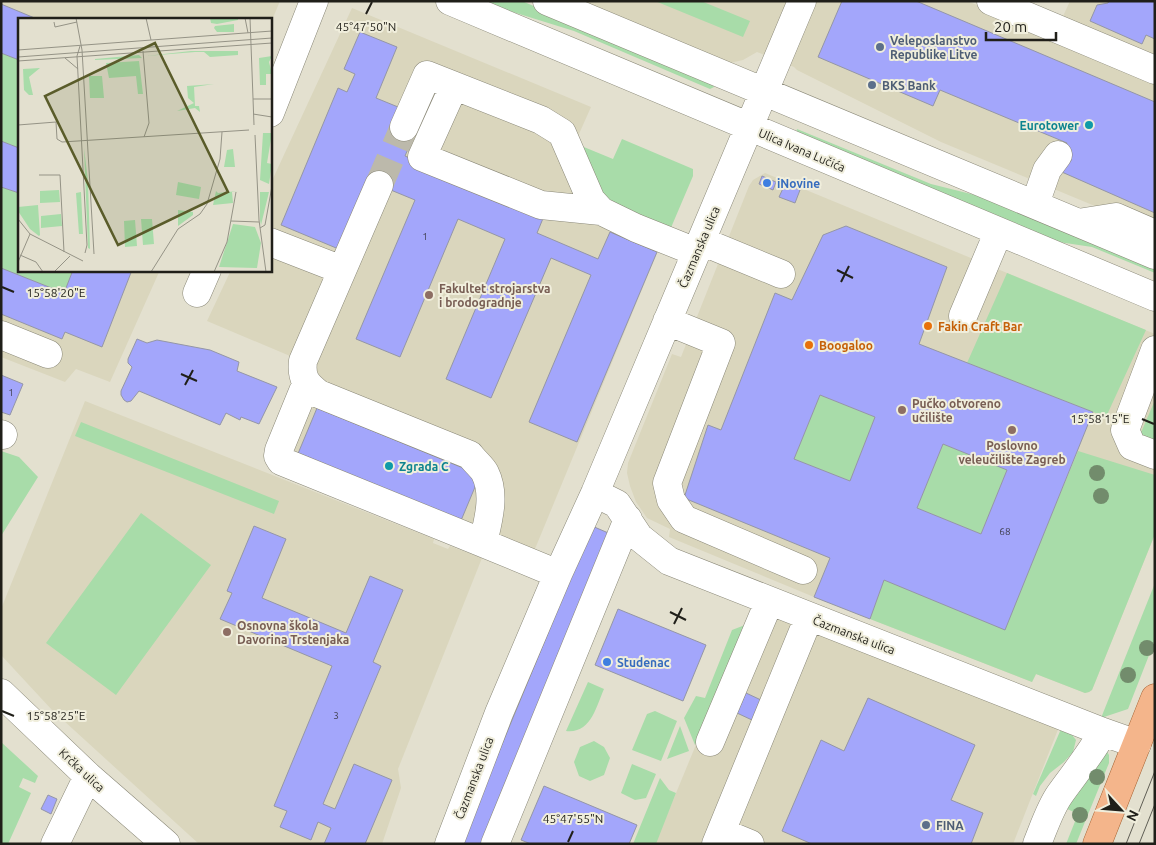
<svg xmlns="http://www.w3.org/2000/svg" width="1156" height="845" font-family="Ubuntu,sans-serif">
	<rect width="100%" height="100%" fill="#e3e0cf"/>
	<path fill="#dad6bd" d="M1,1H280L270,25V19H19V270H160L110,382L76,369L65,382L1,357Z
		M579,1H967L1054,36L1070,1H1155V231L941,142L797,70L794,67L757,52L743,60L730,63Z
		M352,8L591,107L575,143L665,234L530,561L272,452L309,364L207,321L231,270H270V185Z
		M765,173L1155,334V534L1092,690L1089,692L1085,693L1036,674L1032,682L814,597L669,537L670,529L647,518L636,502L630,486L627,473L628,463L672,354L681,357L749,186L753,180Z
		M85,401L434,539L433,543L448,549L450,546L482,558L398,769L401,788L382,844H199L52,710L1,655V609Z
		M752,609L1059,727L1013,844H655Z"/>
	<path fill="#a8dca9" d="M485,1H522L712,83L714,87L710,89L574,31L497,7Z
		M655,1H701L750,21L743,37Z
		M1,53L19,60V148L1,141Z
		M797,129L931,184L995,200L1155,267V273L1092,247L1052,241L796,134Z
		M622,139L693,169V176L670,230L609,207L579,145L613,159Z
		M1,187L19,193V270H73L64,293L1,268Z
		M1007,273L1146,330L1106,417L967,363Z
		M820,395L875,417L850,481L794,459Z
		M1155,400V441L1140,435Z
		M81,422L279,501L274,514L75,436Z
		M943,444L1007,470L981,534L917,508Z
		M1,451L19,457L38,477L1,536Z
		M1078,451L1155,475V534L1092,690L1089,692L1085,693L1036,674L1032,682L870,619L884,580L1004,629Z
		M141,513L211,565L116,695L46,643Z
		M1155,583V640L1128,709L1101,718Z
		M745,625L695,745L684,718L696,696L705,698L732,630Z
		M588,682L604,689C596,707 591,734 566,731Z
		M655,711L677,721L661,761L632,750L647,714Z
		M680,726L689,751L667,759Z
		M1061,729L1069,731L1076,740L1073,752L1064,762L1050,773L1040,786L1036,796L1033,794Z
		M594,741L604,747L610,758L604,775L590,781L579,776L574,762L580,747Z
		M1,742L38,776L35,783L23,778L19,787L31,793L8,844H1Z
		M1106,750L1109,755V763L1076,844H1066L1078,814L1061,806Z
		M632,764L656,774L646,798L635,800L621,793Z
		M660,778L669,790L676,793L656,844H633Z"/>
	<path fill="#a3a6fb" stroke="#9496a6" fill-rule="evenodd" d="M842,1H916L1155,102V213L1055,169L1067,143L940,90L933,106L818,57Z
		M1109,1H1155V39L1146,35L1142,44L1090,21L1097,5L1108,3Z
		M1,4L37,19H19V60L1,53Z
		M360,32L397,47L376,98L398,107L415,132L405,156L544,216L537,233L598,259L610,232L657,252L577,442L529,422L591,275L551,258L491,398L446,379L505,239L458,219L400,357L356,339L415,200L369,181L341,250L281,225L338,88L347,92L355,74L344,69Z
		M1,141L19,148V193L1,187Z
		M762,176L776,182L773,190L759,184Z
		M785,184L800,190L795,203L779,197Z
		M846,226L947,267L919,344L1093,412L1005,630L884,580L870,619L814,597L830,558L684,498L708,425L721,430L775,293L792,300L823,235ZM820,395L875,417L850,481L794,459ZM943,444L1007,470L981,534L917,508Z
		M1,268L64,293L73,270H132L102,347L65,332L62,339L1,314Z
		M137,339L147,343L157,340L210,350L239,362L237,371L277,387L259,424L241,417L240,420L226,413L220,425L139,391L131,401L127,402L124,400L121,395V391L132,367L128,363V359Z
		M1,375L23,384L10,415L1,412Z
		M317,408L480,475L460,523L297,456Z
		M254,526L286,539L262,598L346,633L370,576L403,590L373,662L381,666L323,804L335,809L354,764L392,780L365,844H324L331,828L318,822L311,840L280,827L287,811L274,806L332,666L220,619L232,593L227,591Z
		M592,526L620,538L493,844H461Z
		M618,609L706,645L683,701L595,665Z
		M746,693L761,700L752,720L737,713Z
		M868,698L975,745L951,800L983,813L971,844H812L782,831L821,740L844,751Z
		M544,786L637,825L629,844H531L521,840Z
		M48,795L57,799L51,814L41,809Z"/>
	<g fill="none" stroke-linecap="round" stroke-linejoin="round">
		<path stroke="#bcb9ab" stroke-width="28" stroke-dasharray="28 14" stroke-linecap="butt" d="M379,185L404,127"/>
		<defs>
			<path id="minor" d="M450,1L1155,297
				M547,1L1155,255
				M991,1L1155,70
				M454,86L422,157L541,205L601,211
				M270,113L314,1
				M404,127L427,75L541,120L562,133L591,200L601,211L636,228L696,252
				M379,185L303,361C301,378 306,384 319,394L470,455C474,461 482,467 485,473C496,495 488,521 483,543L558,574
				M1035,204L1047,170L1058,155
				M1078,223L1116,217L1155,234
				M701,241L781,274
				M270,242L342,270
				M197,293L207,270
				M963,316L998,233
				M667,321L721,343L667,483L671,500L684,519L803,570
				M1,335L48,354
				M1155,350L1125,430L1132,446L1155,455
				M306,384L279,450L278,456L281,461L483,543
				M1,434L3,435
				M595,493L617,504L639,537L669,561L1103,732L1137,744
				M1,693L88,776L166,844
				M710,742L769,602
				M721,832L750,844
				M55,844L88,776
				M449,844L499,713L558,574L595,493L802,1
				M495,844L628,519
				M716,844L809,617
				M1037,844C1044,827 1050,808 1060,794C1075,773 1090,755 1103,732"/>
			<path id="major" d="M1097,844L1155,698"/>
		</defs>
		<use href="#minor" stroke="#8a8878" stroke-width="29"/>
		<use href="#major" stroke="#a56131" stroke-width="29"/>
		<use href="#minor" stroke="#fff" stroke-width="28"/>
		<use href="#major" stroke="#f4b58b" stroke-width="28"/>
		<path stroke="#5f5d54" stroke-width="1" d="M1126,844L1155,771
			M1139,844L1155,804"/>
	</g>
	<g fill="#728c6c">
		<circle cx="1097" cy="473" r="8"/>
		<circle cx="1101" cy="496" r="8"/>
		<circle cx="1147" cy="648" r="8"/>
		<circle cx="1128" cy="675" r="8"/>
		<circle cx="1097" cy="777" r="8"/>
		<circle cx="1080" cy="815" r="8"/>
	</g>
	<path fill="none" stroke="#201f19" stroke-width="2" d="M366,14L372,2M837,270L853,278M841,282L849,266M2,287L14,292M181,374L197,381M185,385L193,370M1142,419L1154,424M670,612L686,620M674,624L682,608M2,711L14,716M568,842L573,831"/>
	<g fill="#5c6f8a" stroke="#f0eedc" stroke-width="2">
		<circle cx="880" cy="47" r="5"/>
		<circle cx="872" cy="85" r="5"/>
		<circle cx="926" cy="825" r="5"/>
	</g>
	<g fill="#0f9aa8" stroke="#f0eedc" stroke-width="2">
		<circle cx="1089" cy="125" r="5"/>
		<circle cx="389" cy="466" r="5"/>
	</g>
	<g fill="#3f7fe0" stroke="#f0eedc" stroke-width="2">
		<circle cx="767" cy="183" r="5"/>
		<circle cx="607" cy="662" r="5"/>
	</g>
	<g fill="#8d6e63" stroke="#f0eedc" stroke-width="2">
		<circle cx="429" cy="295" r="5"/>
		<circle cx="902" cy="410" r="5"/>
		<circle cx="1012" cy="430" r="5"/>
		<circle cx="227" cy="632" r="5"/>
	</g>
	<g fill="#e8710a" stroke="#f0eedc" stroke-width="2">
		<circle cx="928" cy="326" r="5"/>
		<circle cx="809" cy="345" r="5"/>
	</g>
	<g text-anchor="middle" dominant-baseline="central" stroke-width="4" stroke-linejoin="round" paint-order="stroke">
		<g font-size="10" fill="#414152">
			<text x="425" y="236">1</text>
			<text x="11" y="392">1</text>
			<text x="1005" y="531">68</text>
			<text x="336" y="715">3</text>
		</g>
		<g font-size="12" font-weight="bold" fill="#4e5e75" stroke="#f0eedc" text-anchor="start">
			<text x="890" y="40">Veleposlanstvo<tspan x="890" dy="14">Republike Litve</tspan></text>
			<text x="882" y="85">BKS Bank</text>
			<text x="936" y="825">FINA</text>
		</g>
		<g font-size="12" font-weight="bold" fill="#0d838f" stroke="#f0eedc" text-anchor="end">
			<text x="1079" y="125">Eurotower</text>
			<text x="399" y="466" text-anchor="start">Zgrada C</text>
		</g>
		<g font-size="12" fill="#201f19" stroke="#f0eedc">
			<text transform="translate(802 150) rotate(23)">Ulica Ivana Lučića</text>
			<text transform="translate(699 247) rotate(-67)">Čazmanska ulica</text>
			<text transform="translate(854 635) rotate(21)">Čazmanska ulica</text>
			<text transform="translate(82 770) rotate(43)">Krčka ulica</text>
			<text transform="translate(474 778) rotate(-69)">Čazmanska ulica</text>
		</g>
		<g font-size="12" font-weight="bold" fill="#366cbe" stroke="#f0eedc" text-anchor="start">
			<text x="777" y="183">iNovine</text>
			<text x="617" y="662">Studenac</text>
		</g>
		<g font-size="12" font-weight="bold" fill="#785e54" stroke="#f0eedc" text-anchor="start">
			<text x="439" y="288">Fakultet strojarstva<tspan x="439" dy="14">i brodogradnje</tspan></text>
			<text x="912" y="403">Pučko otvoreno<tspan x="912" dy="14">učilište</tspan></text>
			<text x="1012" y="445" text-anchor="middle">Poslovno<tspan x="1012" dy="14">veleučilište Zagreb</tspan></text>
			<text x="237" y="625">Osnovna škola<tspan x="237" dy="14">Davorina Trstenjaka</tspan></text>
		</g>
		<g font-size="12" font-weight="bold" fill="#c56008" stroke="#f0eedc" text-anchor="start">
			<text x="938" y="326">Fakin Craft Bar</text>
			<text x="819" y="345">Boogaloo</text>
		</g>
	</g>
	<g transform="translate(18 18)">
		<rect width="254" height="254" fill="#e3e0cf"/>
		<path d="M192,0H220V2L199,6L193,5ZM216,6V14H199L196,10L197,8ZM173,33H220V37L192,39L186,34H177L128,38ZM121,37L124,40L77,42V41ZM254,38L251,44L254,56H248V67H242L241,40ZM121,43L125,76H120L118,58L91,60L88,45ZM22,50L11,59L15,77H11L6,72L5,51ZM71,58H84L86,80H72ZM196,66L176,69L177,88H181L182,94L177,90L159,93L176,85L170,80L169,68ZM245,115H254L249,145L254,146L251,166L242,162ZM66,130L70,163L72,231L70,230ZM215,131L217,149H206L209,132ZM160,164L183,169L181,181L158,177ZM41,172L42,184L22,185V173ZM198,173L200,175L220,173L214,174L215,185L195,187ZM63,174L65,216H61L58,175ZM242,174H251L243,207L242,202ZM20,187L22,217L21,218L12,211L0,193V189ZM160,192L175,194V197L160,208ZM43,196L44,208L23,210V198ZM123,201H134L136,226L125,227ZM117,202L119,228L107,229L106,203ZM215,206L237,209L243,225L239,250L201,249Z" fill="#a8dca9"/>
		<path fill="none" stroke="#959386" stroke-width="1" d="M58,0L64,32L76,236M128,0L133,22M227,0L230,15M232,0L236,107M36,4L37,9L59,4M62,28L59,38L69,227L67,235M0,32L254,13M125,33L131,105L126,119M0,39L254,20M47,40L60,51M0,43L254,25M235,81H254M235,96L254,99M0,107L38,104L39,121L44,124L231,112M237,117L241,202L248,254M21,157H42L46,234M0,201L12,216L65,243M213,203L241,204M242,210L247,207L254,168M2,237L18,244L25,254M0,244L12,216M36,254L52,238M133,254L160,211L182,196L189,186L202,141L204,114M196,254L209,224L218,174"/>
		<path fill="#5a5c2a" fill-opacity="0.15" stroke="#5a5c2a" stroke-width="2.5" d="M137,25L210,174L100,227L27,78Z"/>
		<rect width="254" height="254" fill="none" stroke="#201f19" stroke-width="2.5"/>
	</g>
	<g font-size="12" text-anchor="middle" fill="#201f19" stroke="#f0eedc" stroke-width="4" stroke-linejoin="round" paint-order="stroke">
		<text x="366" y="31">45°47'50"N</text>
		<text x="56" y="297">15°58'20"E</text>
		<text x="1100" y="423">15°58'15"E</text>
		<text x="56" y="720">15°58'25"E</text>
		<text x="573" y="823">45°47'55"N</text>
	</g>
	<rect width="1156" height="845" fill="none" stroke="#201f19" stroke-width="5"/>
	<g transform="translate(1121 810) rotate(116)" stroke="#f0eedc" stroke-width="4" paint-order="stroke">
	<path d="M0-4L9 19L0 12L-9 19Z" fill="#201f19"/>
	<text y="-8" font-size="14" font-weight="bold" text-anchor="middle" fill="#201f19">N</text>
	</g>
	<path d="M986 32v8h70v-8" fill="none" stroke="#201f19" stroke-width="2.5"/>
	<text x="994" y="32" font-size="15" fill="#201f19" stroke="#f0eedc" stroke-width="4" paint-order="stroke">20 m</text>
</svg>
